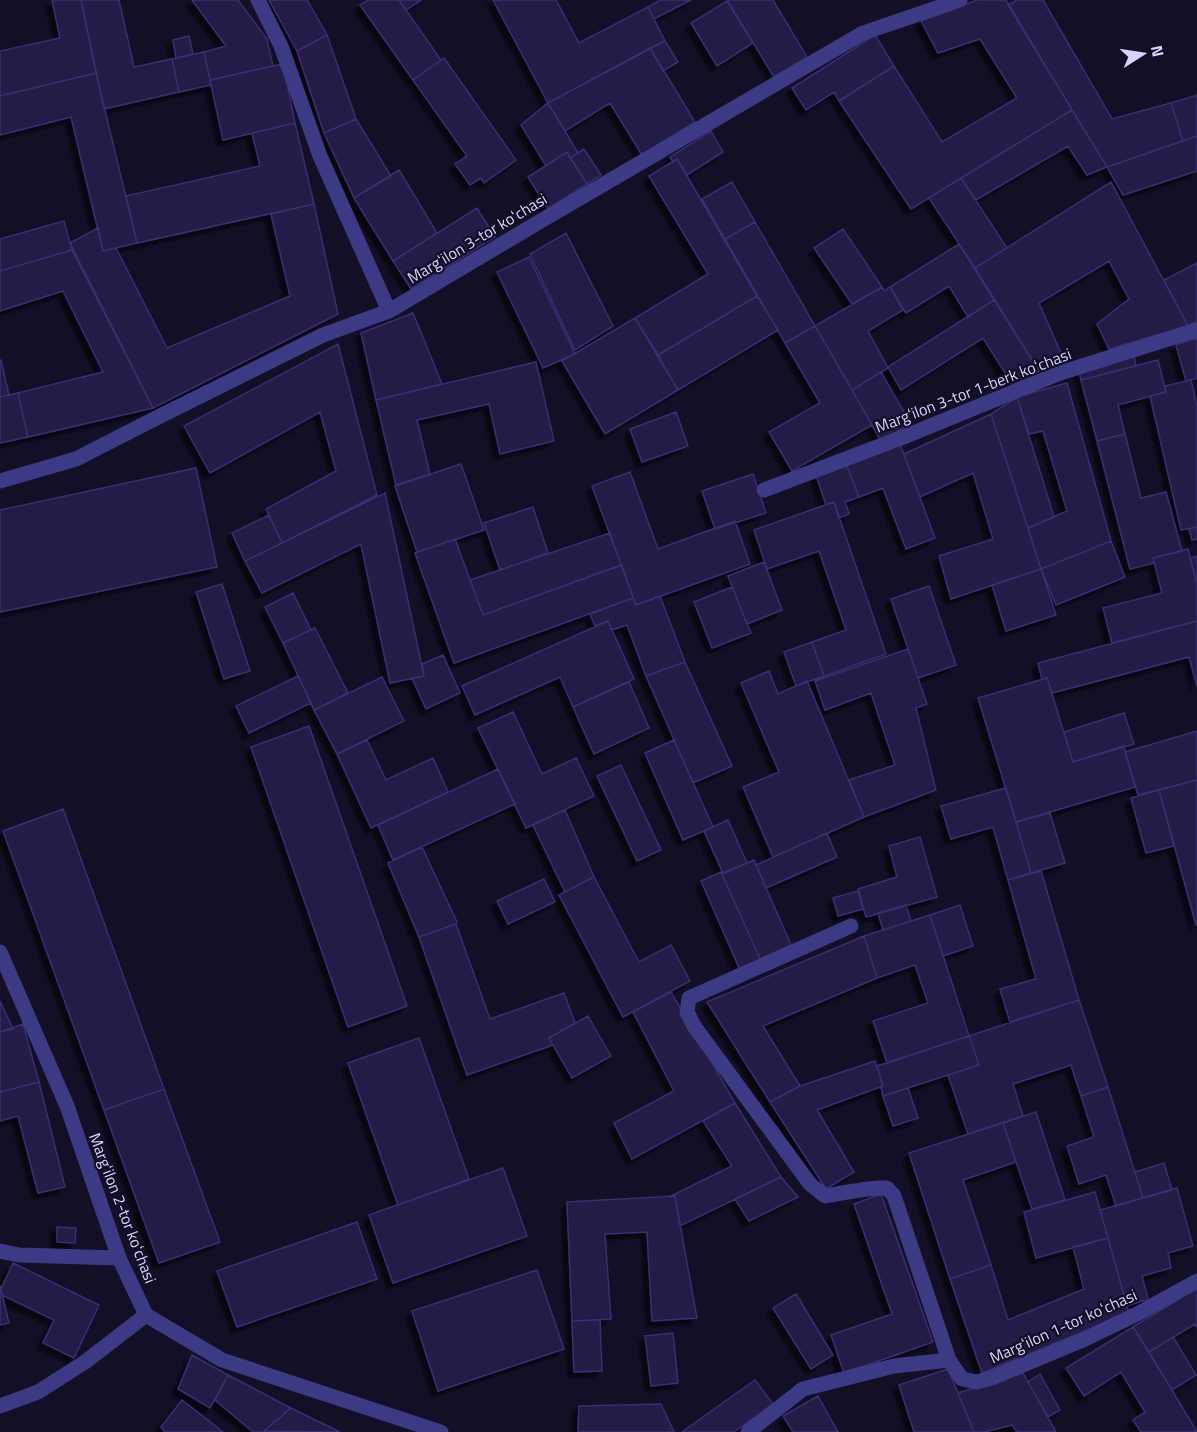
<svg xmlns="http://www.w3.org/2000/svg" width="1197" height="1432" font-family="'Titillium Web',sans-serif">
	<defs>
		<filter id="shadow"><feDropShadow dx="-5.5" dy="5.5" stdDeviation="1.5" flood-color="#0009"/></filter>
	</defs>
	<rect width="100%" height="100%" fill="#130f26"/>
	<path fill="#241b47" stroke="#3b2d73" stroke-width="1.5" filter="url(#shadow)" d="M52,0H81L96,73L0,96V51L60,38Z
		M81,0H119L134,67L172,59L179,92L104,109Z
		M192,0H238L267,39L273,66L210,80L204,52L226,46Z
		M269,0H307L327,35L297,51Z
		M368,0H399L441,60L413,80L360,5Z
		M399,0H421L406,10Z
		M493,0H556L579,43L648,7L665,41L548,103Z
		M660,0H691L654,19L648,7Z
		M727,0H773L807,57L774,77Z
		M977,0H1006L1072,110L911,209L839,101L894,66L942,142L1017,98L980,39L938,53L921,21Z
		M1017,0H1043L1112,119L1171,103L1183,141L1107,167L1008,5Z
		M727,1L753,43L717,66L691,23Z
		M327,35L356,119L324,133L297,51Z
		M875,35L894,66L839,101L834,92L806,110L792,88Z
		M189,36L193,54L176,58L173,40Z
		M665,41L678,62L663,71L650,48Z
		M650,48L695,122L642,155L610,103L565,131L548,103Z
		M204,52L211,85L179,92L172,59Z
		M444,58L516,160L484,183L481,178L470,185L455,164L467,156L413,80Z
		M283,64L295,123L223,140L210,80Z
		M96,73L137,243L103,251L71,117L0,135V96Z
		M1197,95V136L1183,141L1171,103Z
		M548,103L578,153L570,158L567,152L546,166L521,125Z
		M1072,110L1107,167L1087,175L1068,146L976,200L961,178Z
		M356,119L391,176L354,198L324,133Z
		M295,123L314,204L137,243L126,196L260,166L252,133Z
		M711,131L723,152L687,175L677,159L673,162L670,157Z
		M1197,136V171L1123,195L1107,167Z
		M584,149L601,175L587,184L570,158Z
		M567,152L587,184L548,209L528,177Z
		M677,159L757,296L658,355L635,318L708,274L649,176Z
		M399,170L437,233L393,261L354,198Z
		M961,178L1007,248L975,268L929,198Z
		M732,182L755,222L725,239L702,199Z
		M1111,182L1188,326L1109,349L1097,324L1129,299L1109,261L1039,303L1064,360L1039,371L975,268Z
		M314,204L338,314L153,408L70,243L98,228L103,251L116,248L167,348L290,296L271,214Z
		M477,208L495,237L411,289L393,261Z
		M64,221L72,250L0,271V239Z
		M755,222L815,326L785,343L725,239Z
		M843,229L882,287L852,304L814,248Z
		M566,233L613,326L575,350L530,254Z
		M959,244L994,300L968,317L949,286L906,313L890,287Z
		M72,250L153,408L28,437L18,393L103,372L63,291L0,311V271Z
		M529,257L575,354L543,368L497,272Z
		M1197,263V321L1188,326L1164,280Z
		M882,287L884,291L890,287L903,310L868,331L888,368L852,390L815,326Z
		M757,296L778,330L678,390L658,355Z
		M994,300L1039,371L1014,387L983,338L901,390L888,367Z
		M413,313L442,384L376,400L361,333Z
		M635,318L678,390L605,434L562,361Z
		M815,326L872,425L792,471L769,432L820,403L785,343Z
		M1197,338V378L1186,381L1176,345Z
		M338,344L377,495L282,543L266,509L336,471L320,412L210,473L184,426Z
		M1134,356L1136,366L1081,380L1079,370Z
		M1,360L9,395L0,397V361Z
		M1158,360L1166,392L1118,405L1125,434L1097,441L1081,380Z
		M536,362L554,441L500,454L489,404L417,420L430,474L396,485L376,400Z
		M881,372L911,424L881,441L852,390Z
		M1191,380L1197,407V527L1181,530L1150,396L1166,392L1165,386Z
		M1067,383L1111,541L1041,569L1028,528L1067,511L1043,431L1029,434L1017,397Z
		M18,393L28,437L0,443V397Z
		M1017,397L1054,517L1028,528L991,414Z
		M676,412L688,446L642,462L630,429Z
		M991,414L1041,569L951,599L939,556L993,539L973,473L920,497L904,454Z
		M1125,434L1141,498L1166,492L1182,551L1153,558L1154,563L1130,569L1097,441Z
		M900,444L935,538L906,549L883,488L859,497L846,464Z
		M461,464L484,530L417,552L395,486Z
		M846,464L859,497L845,502L849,514L839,518L834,502L826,505L816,475Z
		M196,468L217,567L0,612V510Z
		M630,472L658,549L735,521L750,564L636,605L592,486Z
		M753,474L766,513L715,529L702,491Z
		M385,493L424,676L390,683L361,544L262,593L245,561Z
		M834,502L886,654L824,676L812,642L846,630L819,551L767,569L754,530Z
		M533,507L548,553L500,570L484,523Z
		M269,515L282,543L245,561L232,533Z
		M1197,527V539L1192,540L1189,529Z
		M610,533L621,565L483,615L470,580Z
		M455,539L483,615L622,565L633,598L454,663L415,553Z
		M1111,541L1125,577L1056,605L1041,569Z
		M1188,549L1197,585V621L1112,643L1103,608L1162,593L1153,558Z
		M1197,556V585L1190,558Z
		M764,562L782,610L747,624L728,576Z
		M1041,569L1056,615L1006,631L992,585Z
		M222,584L250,671L224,679L196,592Z
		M929,586L956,665L918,678L891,599Z
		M732,587L751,633L712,648L694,602Z
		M293,593L311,630L283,643L265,607Z
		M660,596L685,662L646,676L627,625L612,630L608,621L595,626L590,614L633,598L636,605Z
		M608,621L634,679L573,707L560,677L475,715L462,686Z
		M1197,621V686L1189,657L1052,693L1047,678L1042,679L1038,663Z
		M315,628L348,693L314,710L283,643Z
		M812,642L824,676L796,686L784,652Z
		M908,649L927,704L916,708L936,790L864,817L849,780L895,765L871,693L825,710L815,681Z
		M443,655L460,693L426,709L412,678L424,676L422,664Z
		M685,662L732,766L693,783L646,676Z
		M769,671L778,694L807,681L864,817L773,857L743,787L779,772L741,683Z
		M298,676L311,703L249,733L236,706Z
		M382,677L404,721L337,754L314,710Z
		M1047,678L1073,762L1124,746L1135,787L1016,822L978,698Z
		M629,682L649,728L594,754L573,707Z
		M513,712L542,774L576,758L594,796L526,828L478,728Z
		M1124,713L1134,744L1073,762L1064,732Z
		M309,726L407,1006L348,1027L251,747Z
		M1197,731V780L1138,795L1125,752Z
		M367,740L386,780L433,758L448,792L371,828L337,754Z
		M674,740L713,827L683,840L645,753Z
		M621,765L661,850L637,861L597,776Z
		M498,769L515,804L393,860L378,825Z
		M1197,780V925H1196L1159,790Z
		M1006,788L1031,873L1008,880L993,827L951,839L941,806Z
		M1159,790L1174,846L1146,853L1131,798Z
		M63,809L164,1089L104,1110L3,831Z
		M565,810L594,877L565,892L533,825Z
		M1050,813L1065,863L1031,873L1016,822Z
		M728,820L747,863L723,873L704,831Z
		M827,833L837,857L766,888L756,865Z
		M920,837L937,897L866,917L858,889L897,877L889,846Z
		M422,847L457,922L456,924L419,937L388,863Z
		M754,860L792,947L761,961L722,874Z
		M1041,871L1079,1000L1010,1022L1000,989L1036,979L1008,880Z
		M721,872L761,961L740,970L701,881Z
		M594,877L639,962L671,945L690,981L623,1017L559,895Z
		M544,879L555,902L508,924L497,901Z
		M858,891L863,909L838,916L833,898Z
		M906,905L911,921L883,930L878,913Z
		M960,905L973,946L943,956L930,915Z
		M930,915L969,1036L887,1063L873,1021L928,1003L915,965L877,978L864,936Z
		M456,924L490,1019L564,993L575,1023L549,1038L553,1045L467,1075L419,937Z
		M864,936L877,978L763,1026L800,1086L770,1102L707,1002Z
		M671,992L735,1103L632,1159L614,1123L674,1091L633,1012Z
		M1079,1000L1108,1087L1081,1096L1071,1065L1013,1084L1023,1116L968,1134L948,1075L979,1065L969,1036Z
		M0,1001L13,1029L0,1032Z
		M588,1016L611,1056L572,1078L549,1038Z
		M23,1024L39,1082L0,1092V1032Z
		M969,1036L979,1065L883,1096L881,1087L883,1086L877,1066Z
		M419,1038L469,1179L398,1205L348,1063Z
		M875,1061L883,1086L817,1110L854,1172L826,1189L770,1102L800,1086Z
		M39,1082L65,1187L38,1193L18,1116L0,1121V1092Z
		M1108,1087L1143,1198L1116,1206L1106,1175L1079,1184L1067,1146L1094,1137L1081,1096Z
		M908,1088L918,1118L893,1126L883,1096Z
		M164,1089L220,1242L159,1263L104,1110Z
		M735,1103L781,1177L680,1226L675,1196L669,1197L732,1166L703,1121Z
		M1036,1112L1065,1200L1032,1209L1003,1123Z
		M1003,1123L1016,1162L963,1180L991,1265L950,1279L909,1153Z
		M1164,1163L1172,1190L1143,1198L1135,1172Z
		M503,1168L527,1236L393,1283L369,1215Z
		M781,1177L798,1197L749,1221L735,1199Z
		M1177,1188L1193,1246L1168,1253L1171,1268L1142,1276L1148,1299L1127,1306L1100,1210Z
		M1095,1192L1108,1238L1036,1258L1024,1212Z
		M881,1194L933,1342L844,1373L831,1335L892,1314L854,1204Z
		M675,1196L697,1318L652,1321L647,1232L605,1234L611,1319L572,1321L567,1202Z
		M357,1222L377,1279L237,1327L217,1271Z
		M57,1227L76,1228L75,1243L57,1242Z
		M1108,1238L1129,1313L982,1373L950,1279L991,1265L1008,1320L1084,1289L1073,1247Z
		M13,1263L99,1305L74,1358L43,1343L54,1320L2,1295L1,1289Z
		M537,1270L564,1349L438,1391L412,1311Z
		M0,1286L9,1323L0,1325Z
		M1197,1288V1327L1195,1324L1149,1352L1133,1327Z
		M796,1294L833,1355L811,1369L773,1308Z
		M600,1320L602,1371L574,1372L572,1321Z
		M1133,1327L1172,1390L1197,1432H1141L1133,1420L1145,1412L1121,1372L1084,1396L1066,1368Z
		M673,1333L678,1383L651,1386L645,1336Z
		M1173,1337L1196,1375L1172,1390L1149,1352Z
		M192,1355L228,1375L210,1408L178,1389Z
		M948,1369L974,1432H914L899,1385Z
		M1023,1373L1056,1432H1017L1012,1425L984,1432H974L958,1393Z
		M1040,1374L1060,1410L1048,1417L1028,1382Z
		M228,1375L291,1408L263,1432H253L215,1400Z
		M755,1380L773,1404L734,1432H682Z
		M818,1396L838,1432H793L783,1416Z
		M182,1400L223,1432H165L161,1427Z
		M661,1404L674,1432H578L579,1406Z
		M291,1408L340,1432L264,1431Z"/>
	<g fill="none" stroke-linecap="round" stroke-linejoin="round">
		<path stroke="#3d3a85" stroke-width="15" d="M0,1251L19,1255L119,1258"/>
		<path stroke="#3d3a85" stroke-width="15" d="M258,0L281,46L320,156L389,311
			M0,481L76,459L164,414L323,335L389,311L544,219L863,33L960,0
			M764,490L906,436L1060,373L1197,330
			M851,926L689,998L687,1012L694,1026L810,1184L825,1196C845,1193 867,1187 887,1188L894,1196L949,1360
			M0,952L67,1106L119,1258L146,1315L222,1360L441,1432
			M0,1406L38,1392L85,1362L146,1315
			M748,1432L803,1389L894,1366L949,1360L962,1379L977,1382L994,1377L1085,1339L1139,1313L1197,1281"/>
	</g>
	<g text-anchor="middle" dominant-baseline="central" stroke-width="4.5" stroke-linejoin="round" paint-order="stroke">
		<g font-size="16" fill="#d9d4ff" stroke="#130f26">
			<text transform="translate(477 238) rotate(-31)">Margʻilon 3-tor koʻchasi</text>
			<text transform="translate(973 390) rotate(-21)">Margʻilon 3-tor 1-berk koʻchasi</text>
			<text transform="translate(123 1208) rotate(69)">Margʻilon 2-tor koʻchasi</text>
			<text transform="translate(1063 1326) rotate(-24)">Margʻilon 1-tor koʻchasi</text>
		</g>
	</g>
	<g transform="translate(1143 54) rotate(78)" stroke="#130f26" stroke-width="4.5" paint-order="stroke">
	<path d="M0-4.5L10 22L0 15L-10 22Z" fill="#d9d4ff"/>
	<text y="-9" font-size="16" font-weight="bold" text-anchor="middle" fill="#d9d4ff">N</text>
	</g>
</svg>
